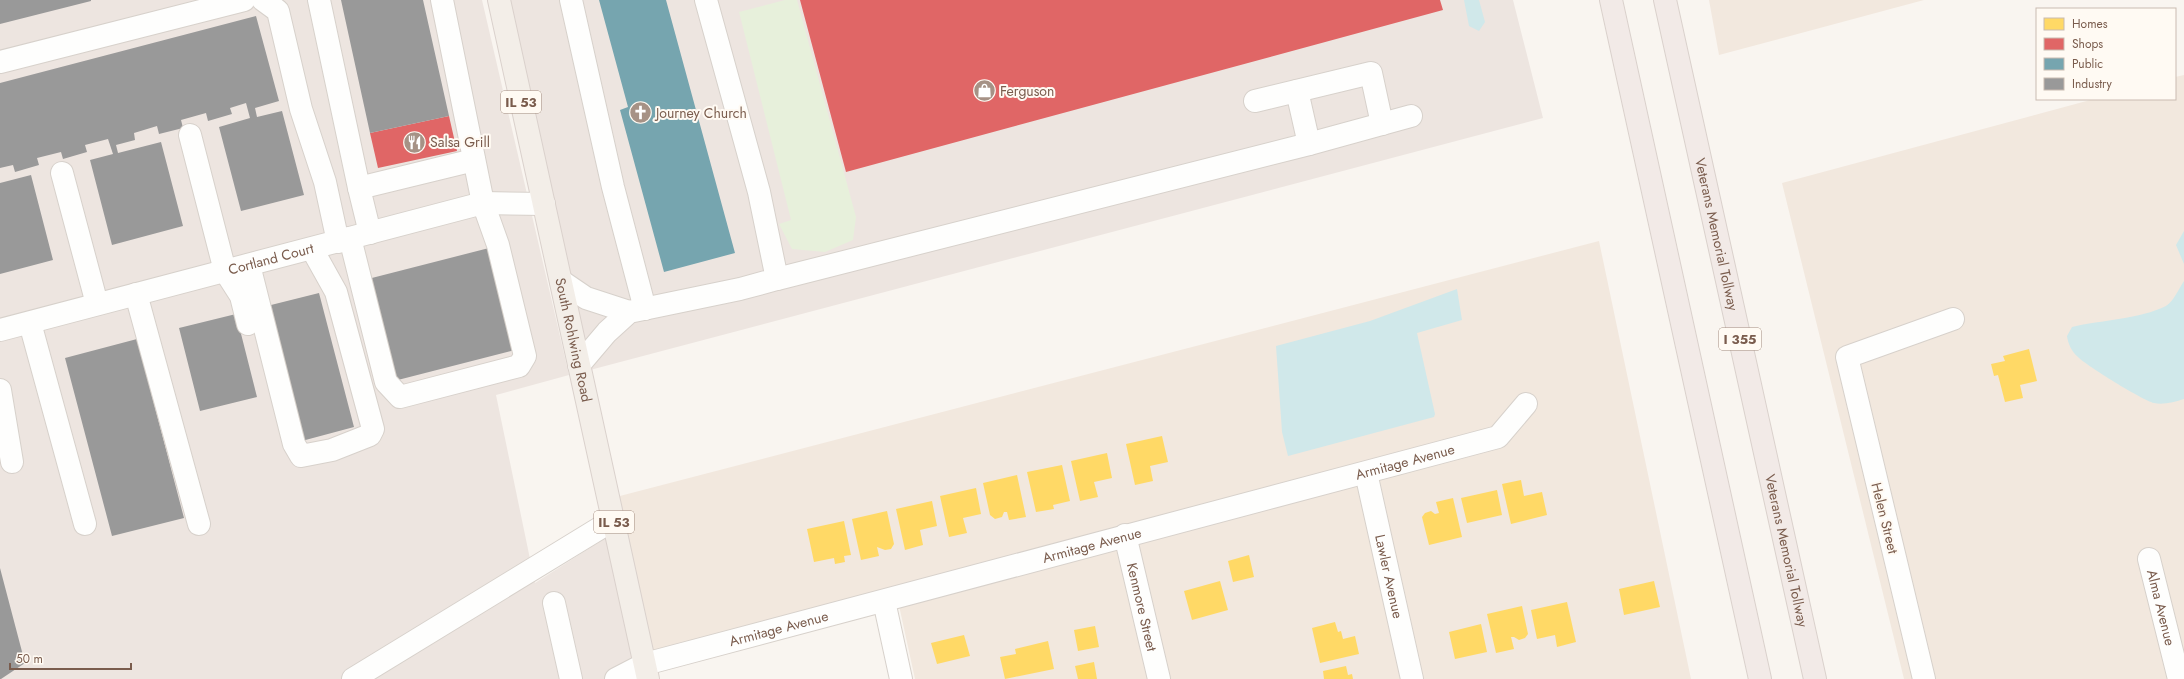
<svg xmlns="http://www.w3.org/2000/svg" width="2184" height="679" font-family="Jost,sans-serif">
	<rect width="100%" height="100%" fill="#f9f5f0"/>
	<path fill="#f2e8de" d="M1709,0H1924L1719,55Z
		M2184,75V679H1904L1782,183L2094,99H2175V77Z
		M1599,241L1691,679H915L895,587L652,653L616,497Z"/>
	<path fill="#ede5e0" d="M0,0H482L569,375L496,395L535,583L607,537L638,679H0Z
		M509,0H1513L1543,118L590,370Z"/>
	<path fill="#e7f0db" d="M785,0H797L856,217L853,240L825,252L792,249L779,224L791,220L739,12Z"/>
	<path fill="#d0e8ea" d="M1464,0H1479L1485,22L1479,31L1469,26Z
		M2184,231V264L2176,245Z
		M2184,281V399C2175,402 2163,405 2154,403C2142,400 2087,366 2078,357C2072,352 2068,344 2067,336L2072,327C2101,320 2140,319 2166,306C2174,301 2179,288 2184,281Z
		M1457,289L1462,320L1417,333L1435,414L1434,417L1288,456L1282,432L1276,346L1370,321Z"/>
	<path fill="#ffd966" d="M2029,349L2037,381L2020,385L2023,398L2005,402L1998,375L1994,376L1991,364L2005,361L2003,356Z
		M1162,436L1168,462L1150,466L1153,481L1135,485L1126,444Z
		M1107,453L1112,478L1094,482L1098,497L1080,501L1071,461Z
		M1062,465L1070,501L1053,505L1054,509L1036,512L1027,472Z
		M1017,475L1026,517L1009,520L1007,512H1004L1002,517L995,519L990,515L983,483Z
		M1521,480L1524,496L1542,492L1547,515L1511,524L1502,484Z
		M976,488L981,514L963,518L967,533L949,537L940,496Z
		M1497,490L1502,515L1467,523L1461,498Z
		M1453,498L1462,537L1429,545L1422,517L1425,513L1431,511L1435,514L1439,513L1436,502Z
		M932,501L937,526L920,530L923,545L905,550L896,509Z
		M887,511L894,544L891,549L885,550L877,547L879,556L861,560L852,519Z
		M844,521L851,555L844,556L845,562L835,564L834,558L814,562L807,529Z
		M1249,555L1254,577L1233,582L1228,561Z
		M1220,581L1228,610L1192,620L1184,591Z
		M1654,581L1660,607L1624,615L1619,589Z
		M1567,602L1576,642L1557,647L1555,635L1537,639L1531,610Z
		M1522,606L1528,634L1525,638L1519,640L1514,637H1511L1514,649L1496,653L1487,614Z
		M1335,622L1338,632L1341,631L1343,639L1355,636L1359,654L1320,663L1312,628Z
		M1481,624L1487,652L1455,659L1449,632Z
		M1095,626L1099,647L1078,651L1074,630Z
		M964,635L970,656L937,664L931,643Z
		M1048,641L1054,669L1005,679L1000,657L1016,654L1015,649Z
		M1094,662L1097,679H1078L1075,666Z
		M1346,666L1348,675L1352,674L1353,679H1324L1323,671Z"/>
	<path fill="#e06666" d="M800,0H1440L1443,10L846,172Z
		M449,116L457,151L378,168L370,133Z"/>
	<path fill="#76a5af" d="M599,0H666L735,253L664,272L620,110L628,107Z"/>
	<path fill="#999" d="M0,0H91V1L0,24Z
		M341,0H423L449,116L370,133Z
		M256,16L279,101L255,108L257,117L282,111L304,195L241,211L219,127L250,118L246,103L230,108L232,114L208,121L206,113L181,120L183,128L159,134L157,126L134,133L135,140L116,145L118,153L161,142L183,226L112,245L90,160L113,154L108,139L85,145L87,152L63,159L61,152L37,158L39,165L15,172L13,165L0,168V83Z
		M31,175L53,260L0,274V183Z
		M489,248L515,350L390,382L364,280Z
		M319,293L354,427L298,442L263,307Z
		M236,314L257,397L200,411L179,328Z
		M137,339L184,518L112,536L65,358Z
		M0,568L25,663L1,679H0Z"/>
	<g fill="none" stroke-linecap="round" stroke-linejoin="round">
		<defs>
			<g id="minor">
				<path d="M263,0L278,11L301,109L325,182L338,242"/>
				<path d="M319,0L359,188"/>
				<path d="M571,0L613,187L645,309"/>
				<path d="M0,62L244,0"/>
				<path d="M1297,91L1309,144"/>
				<path d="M1255,101L1371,73L1382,124"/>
				<path d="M190,135L225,271L241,296L248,324"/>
				<path d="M62,173L97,304"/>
				<path d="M370,233L359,188L474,160"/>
				<path d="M350,238L386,382L400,397L519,366L525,356L498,245L483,203L442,0"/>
				<path d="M249,265L294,444L301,456L332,450L370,435L373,429L336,292L312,249"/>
				<path d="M777,279L1309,144L1411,116"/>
				<path d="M561,281L586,298L629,312"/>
				<path d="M136,294L199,524"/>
				<path d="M30,323L85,524"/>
				<path id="s1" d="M0,330L483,203L544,204"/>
				<path d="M579,365L607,332L629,312L740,289L777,279L759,192L706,0"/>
				<path d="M0,390L12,462"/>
				<path id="s2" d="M1366,473L1412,679"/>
				<path id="s3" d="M1125,535L1159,679"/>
				<path id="s4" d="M2149,559L2179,679"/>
				<path d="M884,601L901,679"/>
				<path d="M554,603L571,679"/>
				<path d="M353,679L613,520"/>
				<path id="s5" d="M616,679L645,664L1498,437L1526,404"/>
				<path d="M1924,679L1847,357L1953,319"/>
			</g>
			<g id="major">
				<path id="s6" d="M499,0L648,679"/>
			</g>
			<g id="highway">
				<path d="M1611,0L1760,679"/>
				<path id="s7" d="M1665,0L1815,679"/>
			</g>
		</defs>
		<use href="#minor" stroke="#d7d1cb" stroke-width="24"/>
		<use href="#major" stroke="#dad1cc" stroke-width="24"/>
		<use href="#highway" stroke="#dad1cc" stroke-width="24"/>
		<use href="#minor" stroke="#fefefd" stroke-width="22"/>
		<use href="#major" stroke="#f3eee8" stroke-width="22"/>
		<use href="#highway" stroke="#f2eae7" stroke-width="22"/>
	</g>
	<defs>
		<symbol id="shop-disc" viewBox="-11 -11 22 22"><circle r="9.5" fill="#a69286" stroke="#fffaf3"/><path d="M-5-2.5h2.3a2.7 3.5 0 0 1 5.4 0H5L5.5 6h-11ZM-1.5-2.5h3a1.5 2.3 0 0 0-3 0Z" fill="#fff"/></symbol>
		<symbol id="church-disc" viewBox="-11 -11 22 22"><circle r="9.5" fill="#a69286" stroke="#fffaf3"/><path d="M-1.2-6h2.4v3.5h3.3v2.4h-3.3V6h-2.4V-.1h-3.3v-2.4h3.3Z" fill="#fff"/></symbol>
		<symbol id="restaurant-disc" viewBox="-11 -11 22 22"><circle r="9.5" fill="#a69286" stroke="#fffaf3"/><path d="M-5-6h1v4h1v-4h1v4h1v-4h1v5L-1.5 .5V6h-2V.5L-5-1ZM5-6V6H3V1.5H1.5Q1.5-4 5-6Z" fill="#fff"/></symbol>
	</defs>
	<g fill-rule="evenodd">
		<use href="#shop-disc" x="972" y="78" width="25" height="25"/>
		<use href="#church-disc" x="628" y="100" width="25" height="25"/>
		<use href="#restaurant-disc" x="402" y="130" width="25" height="25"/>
	</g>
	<g text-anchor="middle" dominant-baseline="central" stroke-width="4" stroke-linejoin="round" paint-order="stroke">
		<g fill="#fffaf3" stroke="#a28b7f" stroke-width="1">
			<rect x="501" y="91" width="40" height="22" rx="3"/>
			<rect x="1719" y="328" width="42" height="22" rx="3"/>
			<rect x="594" y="511" width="40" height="22" rx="3"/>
		</g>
		<g font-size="13" font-weight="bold" fill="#7a5c4d">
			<text x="521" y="102">IL 53</text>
			<text x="1740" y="339">I 355</text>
			<text x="614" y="522">IL 53</text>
		</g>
		<g font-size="14" fill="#7a5c4d" stroke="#fffaf3" text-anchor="start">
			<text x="1000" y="91">Ferguson</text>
			<text x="656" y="113">Journey Church</text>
			<text x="430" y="142">Salsa Grill</text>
		</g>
		<g font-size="14" fill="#7a5c4d" stroke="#fffaf3">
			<text stroke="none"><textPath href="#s7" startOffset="240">Veterans Memorial Tollway</textPath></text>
			<text stroke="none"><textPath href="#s1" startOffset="280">Cortland Court</textPath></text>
			<text stroke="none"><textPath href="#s6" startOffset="348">South Rohlwing Road</textPath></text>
			<text stroke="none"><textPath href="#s5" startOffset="819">Armitage Avenue</textPath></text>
			<text transform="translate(1885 518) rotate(76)">Helen Street</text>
			<text stroke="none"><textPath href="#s5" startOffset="495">Armitage Avenue</textPath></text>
			<text stroke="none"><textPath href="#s7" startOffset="564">Veterans Memorial Tollway</textPath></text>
			<text stroke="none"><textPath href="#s2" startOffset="106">Lawler Avenue</textPath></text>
			<text stroke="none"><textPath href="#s3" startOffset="74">Kenmore Street</textPath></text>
			<text stroke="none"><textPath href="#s4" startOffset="50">Alma Avenue</textPath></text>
			<text stroke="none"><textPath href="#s5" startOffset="171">Armitage Avenue</textPath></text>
		</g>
	</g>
	<rect x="2036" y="8" width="140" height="92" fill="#fffaf3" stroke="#cabbb1"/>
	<rect x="2044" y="18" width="20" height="12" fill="#ffd966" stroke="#cabbb1"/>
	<text x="2072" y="28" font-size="12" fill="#7a5c4d">Homes</text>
	<rect x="2044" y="38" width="20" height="12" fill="#e06666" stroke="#cabbb1"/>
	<text x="2072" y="48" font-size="12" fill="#7a5c4d">Shops</text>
	<rect x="2044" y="58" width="20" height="12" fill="#76a5af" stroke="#cabbb1"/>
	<text x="2072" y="68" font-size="12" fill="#7a5c4d">Public</text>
	<rect x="2044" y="78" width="20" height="12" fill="#999999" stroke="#cabbb1"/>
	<text x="2072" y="88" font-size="12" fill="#7a5c4d">Industry</text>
	<path d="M10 663v6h121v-6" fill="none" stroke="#7a5c4d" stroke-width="2"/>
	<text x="16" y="663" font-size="12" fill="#7a5c4d" stroke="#fffaf3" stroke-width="3" paint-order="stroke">50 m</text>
</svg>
